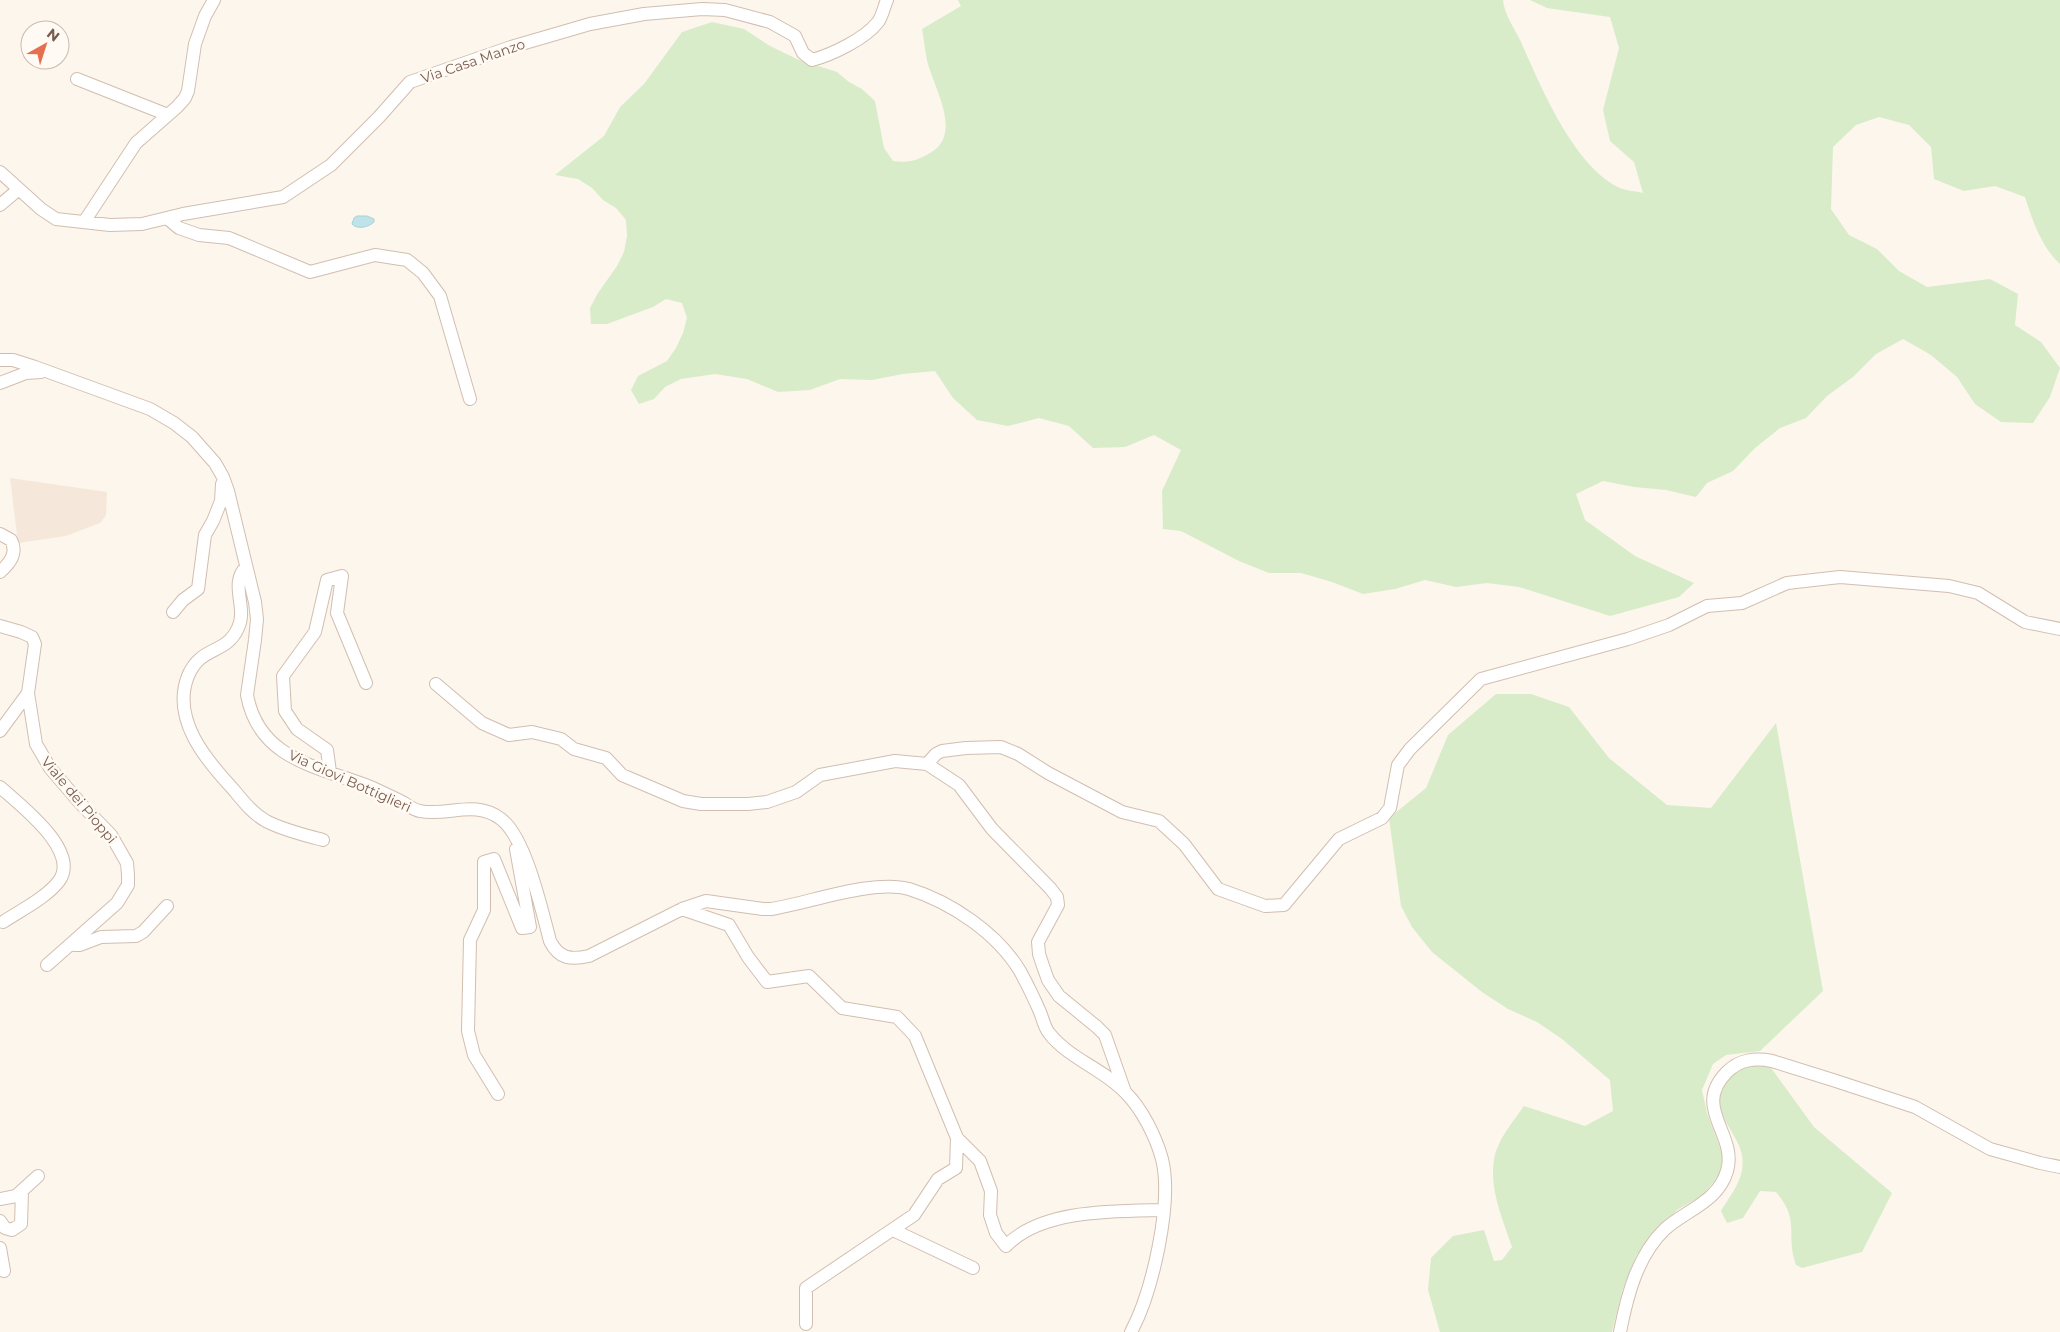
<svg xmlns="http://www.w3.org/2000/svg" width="2060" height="1332" font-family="Montserrat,sans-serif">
	<rect width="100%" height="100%" fill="#fdf6ec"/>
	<path fill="#f5e8da" d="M10,478L107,492L106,515L100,523L66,536L18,543Z"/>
	<path fill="#d8ecc9" d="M958,0H1503C1504,14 1515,29 1521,42C1541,87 1574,167 1620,188C1627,191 1636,191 1643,193L1634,162L1610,141L1603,110L1619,48L1610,17L1547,8L1530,0H2060V264C2041,246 2033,222 2025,197L1995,186L1964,191L1934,179L1931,147L1909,125L1879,117L1856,125L1833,147L1831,209L1849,235L1877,249L1899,271L1927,287L1990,279L2018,294L2015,325L2041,342L2060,368L2050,397L2033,423L2001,422L1975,404L1957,377L1931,355L1903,339L1876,354L1853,377L1827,396L1806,418L1780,428L1755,448L1733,471L1707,483L1696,497L1666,490L1634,487L1603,481L1576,494L1585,520L1635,556L1694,583L1679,597L1610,616L1519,587L1487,583L1456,587L1425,580L1395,589L1363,594L1332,582L1301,573H1269L1239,561L1181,531L1163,529L1162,491L1181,450L1154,435L1125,447L1093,448L1069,426L1039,418L1008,426L977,420L953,398L935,371L903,374L872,380L840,379L810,390L778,392L747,379L715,374L681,379L665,387L654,399L639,404L631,390L638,376L667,361L676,348L683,333L687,318L682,303L666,299L653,307L607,324H591L590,308L598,293L617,266L624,252L627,236L626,220L616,208L603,200L592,188L578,179L555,175L604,136L620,107L644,84L682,32L712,22L744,29L770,46L799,60L837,72L849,82L862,89L875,101L884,148L893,161C909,163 916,161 930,153C964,134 933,87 927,60C925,50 924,40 922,29L961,6Z
		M1496,694H1531L1569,707L1609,758L1667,805L1711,808L1776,723L1823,991L1760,1051L1726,1055L1713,1064L1702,1090L1707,1113L1723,1156L1720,1174L1703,1195L1677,1210L1636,1256L1623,1288L1612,1332H1440L1428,1290L1431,1258L1453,1236L1484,1230L1494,1261L1502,1260L1512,1247C1503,1220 1489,1189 1494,1160C1497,1140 1513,1122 1524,1106L1585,1126L1613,1111L1610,1080L1562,1039L1537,1022L1508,1009L1482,992L1432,952L1412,927L1401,906L1389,818L1426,788L1448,735Z
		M1751,1063L1769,1065L1814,1127L1892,1193L1862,1252L1802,1268L1796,1265C1785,1233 1801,1221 1776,1192L1760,1191L1743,1218L1727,1223L1721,1211C1731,1194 1746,1178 1742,1155C1737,1131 1711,1114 1723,1088C1730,1075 1738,1069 1751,1063Z"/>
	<path fill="#bfe3e8" stroke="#a5d3da" d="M357,216H367L374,219V222C369,227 357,230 352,224L354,218Z"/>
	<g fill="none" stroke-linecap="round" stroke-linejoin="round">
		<defs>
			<path id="minor" d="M77,79L168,115
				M0,172L41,209L56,219L110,225L142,224L183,214L283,197L331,165L379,117L410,82L511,47L590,24L644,14L702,9L725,10L770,22L795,36L803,53L812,60C831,55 865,39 878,22C882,17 884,7 887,0
				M0,205L19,189
				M167,218L179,228L199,235L229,238L310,272L375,255L407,260L423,273L440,296L470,399
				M84,222L136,143L177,107L185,98L188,91L195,44L205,16L214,0
				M0,360H13L35,367L150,409L174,423L192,437L215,463L223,477L228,491L255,602L257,619L255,640L247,695C259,761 321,767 373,788C383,793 393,797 404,803C409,806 414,810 420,811C447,817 475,799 501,819C526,838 542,911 550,941C559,959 571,960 589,956L682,909L706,901L763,909H771C809,903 873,879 909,889C951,902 997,933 1020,971C1027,984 1034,998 1040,1012C1043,1019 1044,1027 1049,1033C1069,1059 1104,1069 1126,1093C1142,1109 1156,1137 1162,1159C1173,1203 1152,1293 1131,1332
				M0,383L26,373L41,372
				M0,534L11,540C18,553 10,563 0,572
				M246,567C229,584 248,608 238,628C226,655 201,645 188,676C171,719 206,760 233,789C243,801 252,813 266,821C283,830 304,835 323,840
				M173,612L183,600L198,589L205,535L213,521L221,501L222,484
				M0,626L21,632L32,637L35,644L28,693L36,744L50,768L80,803L111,835L127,863L128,875V885L117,903L47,965
				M436,684L482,723L509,735L532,732L561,739L574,749L606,758L622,775L683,801L701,804H748L767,802L796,792L820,775L895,761L927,764L959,785L992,829L1050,888L1057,897L1058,905L1038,942L1039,954L1043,966L1048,980L1059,996L1097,1027L1105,1035L1125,1092
				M0,731L28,693
				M927,764L936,754L942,751L966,748L1001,747L1018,754L1048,773L1122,812L1159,821L1184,844L1218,889L1265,906L1284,905L1339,839L1382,818L1390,808L1398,765L1410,749L1481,679L1628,639L1669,625L1707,606L1742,603L1787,583L1840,577L1949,586L1978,593L2025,622L2060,629
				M330,772L327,750L297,729L285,711L283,676L315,632L327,580L342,576L337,613L366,683
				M0,787C20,805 81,851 59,881C46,898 21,910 3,922
				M682,909L729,925L748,957L767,982L809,976L842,1008L897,1017L915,1036L957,1138L956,1168L938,1179L914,1215L806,1288V1324
				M74,945H80L101,937L136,936L143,932L167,906
				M498,1094L474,1055L468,1031L470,940L484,910V862L494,859L522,928L530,927L516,849
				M957,1138L980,1161L991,1191L990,1215L996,1233L1006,1246C1041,1209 1115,1211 1163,1210
				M0,1199L16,1196L38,1176
				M0,1221L5,1228L12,1230L21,1224L22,1192
				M893,1230L973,1268
				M0,1248L4,1271
				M1620,1332C1627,1296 1637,1256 1665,1229C1686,1210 1718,1202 1727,1171C1738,1134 1691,1108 1727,1072C1740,1059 1755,1058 1772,1061L1836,1081L1915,1107L1990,1149L2040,1163L2060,1167"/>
		</defs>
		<use href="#minor" stroke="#d1beb0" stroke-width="14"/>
		<use href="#minor" stroke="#fff" stroke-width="12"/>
	</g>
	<g text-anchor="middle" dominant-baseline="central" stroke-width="5" stroke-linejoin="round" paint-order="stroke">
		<g font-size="14" fill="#7a5c4d" stroke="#fffaf3">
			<text transform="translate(473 61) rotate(-19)">Via Casa Manzo</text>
			<text transform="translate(350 781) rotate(24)">Via Giovi Bottiglieri</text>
			<text transform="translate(79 800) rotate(50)">Viale dei Pioppi</text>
		</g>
	</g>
	<g transform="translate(45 45) rotate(39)"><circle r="24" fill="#fffaf3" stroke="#cabbb1"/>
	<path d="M0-4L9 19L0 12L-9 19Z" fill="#e76f51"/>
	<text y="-8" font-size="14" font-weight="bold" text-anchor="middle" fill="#7a5c4d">N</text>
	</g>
</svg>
